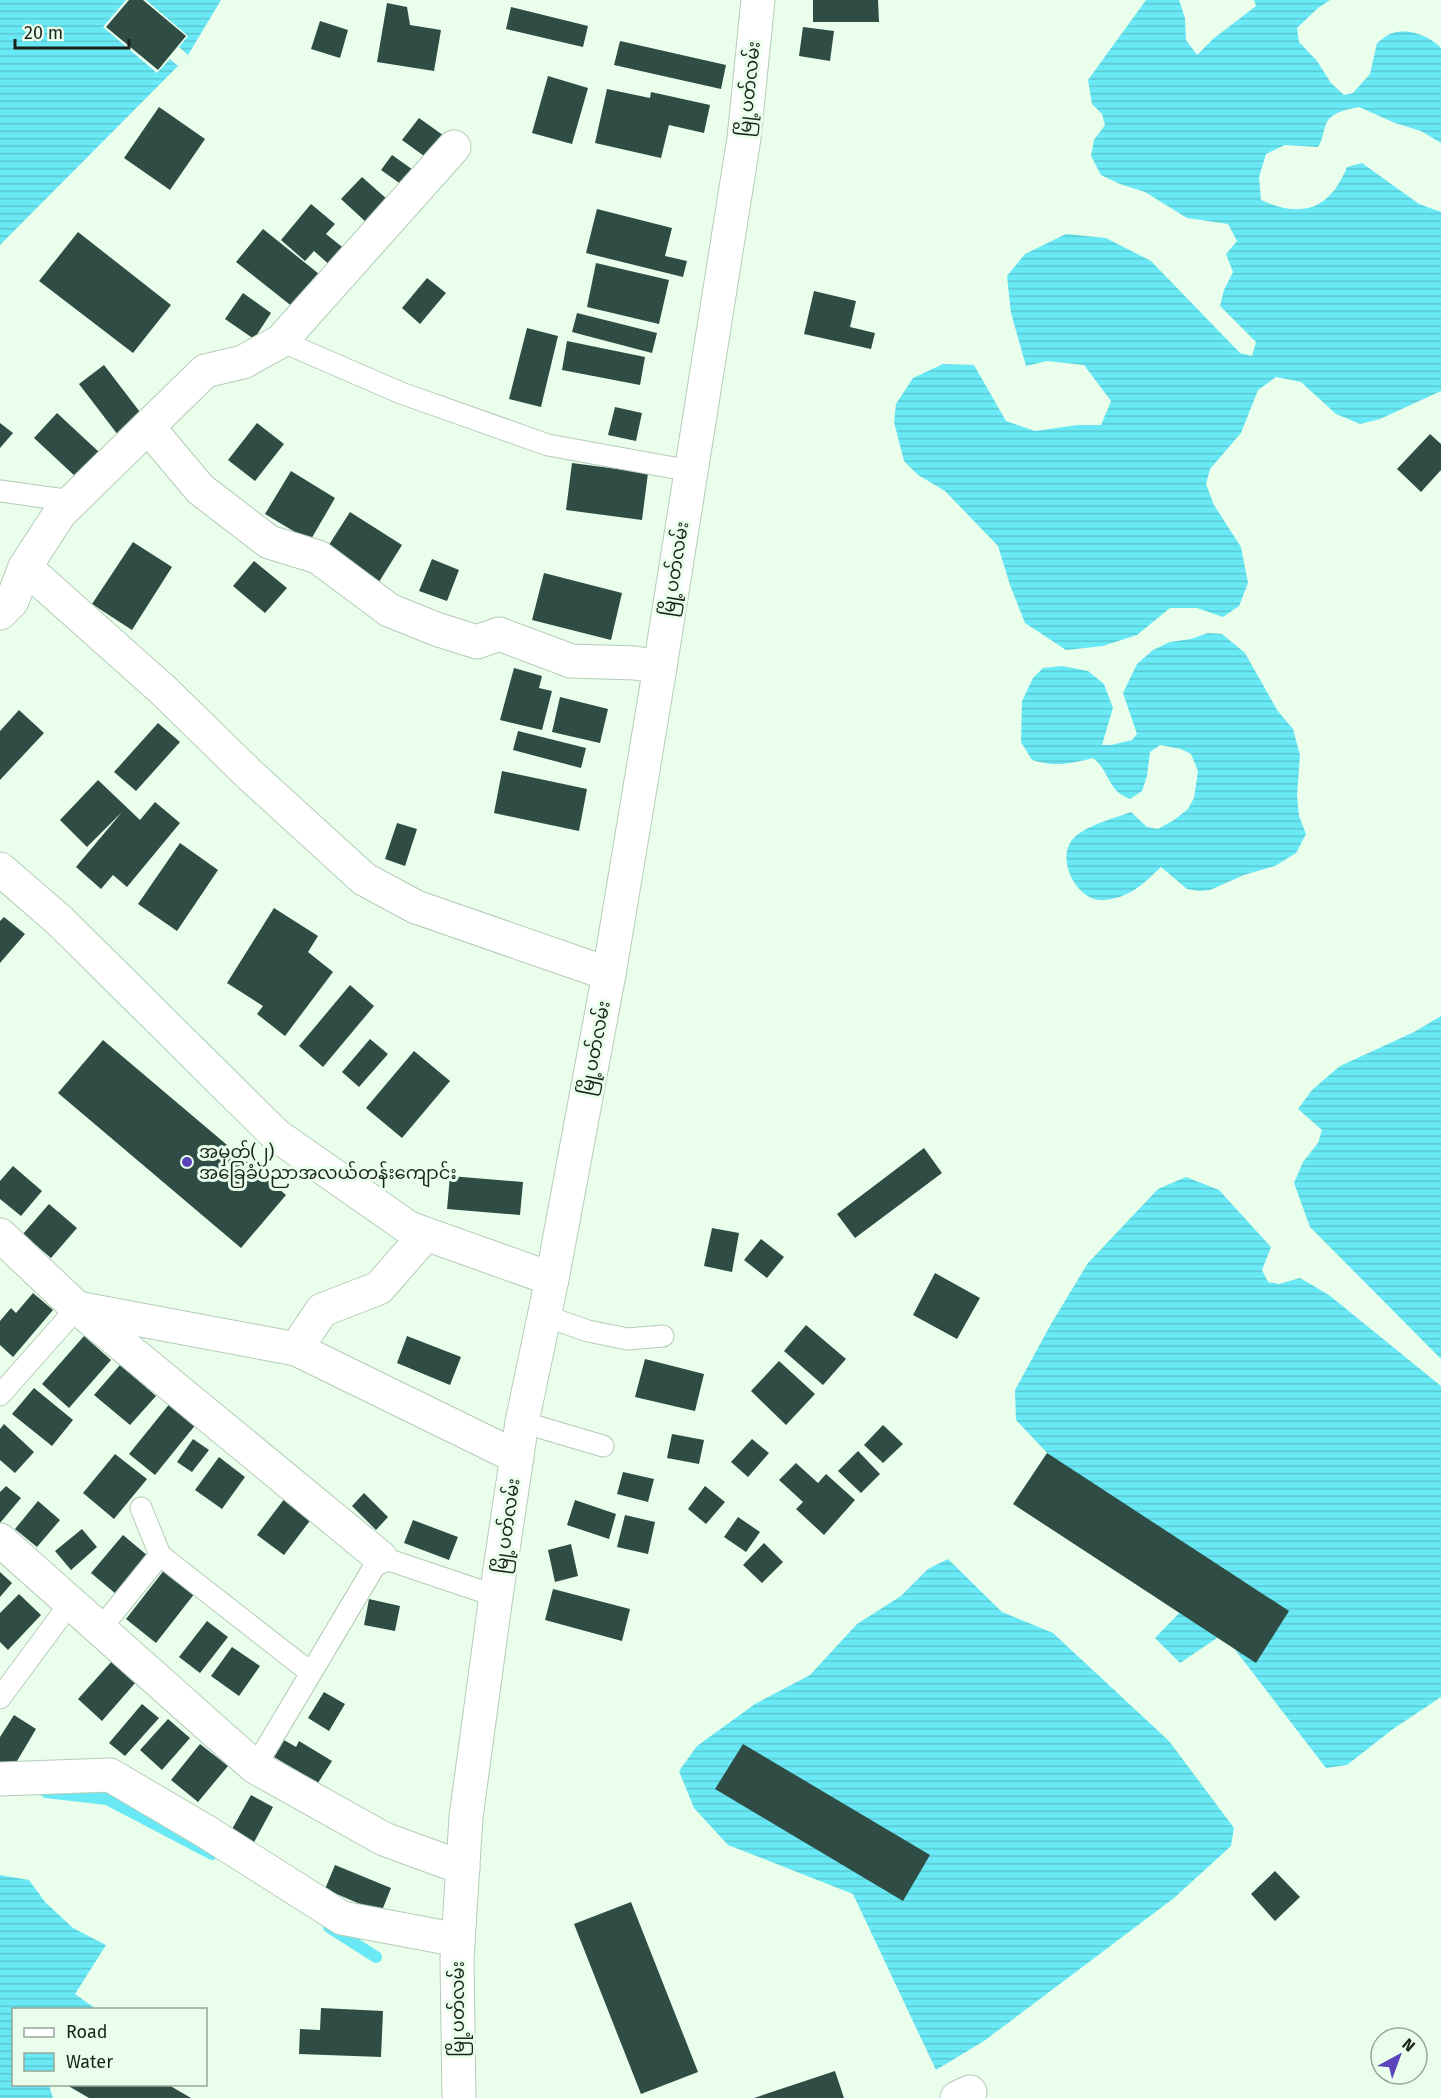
<svg xmlns="http://www.w3.org/2000/svg" width="1441" height="2098" font-family="'Fira Sans','Noto Sans Myanmar',sans-serif">
	<defs>
		<pattern id="water-rules" width="6" height="5" patternUnits="userSpaceOnUse" patternTransform="scale(1.5)"><rect width="6" height="5" fill="#69e9f5"/><path d="M0 2.5h6" fill="none" stroke="#5ac8d1"/></pattern>
	</defs>
	<rect width="100%" height="100%" fill="#eafeec"/>
	<path fill="url(#water-rules)" d="M0,0H221L188,55L178,66L0,245Z
		M1146,0H1179L1185,18L1186,40L1197,55L1213,39L1256,6L1254,0H1330L1318,8L1297,28L1299,42L1317,61L1331,83L1344,95L1353,93L1370,74L1377,43C1382,40 1387,34 1393,33C1409,28 1430,36 1441,48V143L1421,131L1395,123L1359,107C1347,110 1332,111 1326,124C1323,132 1323,139 1318,147L1285,145L1266,154L1259,177L1261,200C1303,219 1330,209 1347,167L1362,163L1419,204L1441,212V391L1380,419L1360,424L1336,414L1301,382L1276,377L1258,390L1241,433L1210,469L1206,484L1214,505L1241,547L1248,583L1239,606L1223,617L1197,608H1170L1137,635L1103,646L1066,650L1025,623L1010,585L998,546L945,491L918,475L904,461L894,422L896,404L913,378L943,364L974,365L1006,421L1035,431L1078,425H1101L1111,401L1084,365L1047,361L1026,366L1011,313L1007,276L1025,254L1066,234L1106,238L1151,261L1240,353L1252,356L1256,342L1220,306L1224,290L1233,272L1226,254L1237,241L1228,224L1187,218L1145,192L1120,184L1101,175L1091,156L1094,140L1105,125L1102,114L1092,104L1088,80Z
		M1208,633L1222,634L1245,653L1277,710L1293,729L1300,755L1297,796L1299,816L1306,834L1296,853L1275,866L1244,875L1210,890L1199,891L1187,889L1161,867C1143,884 1129,899 1102,900C1077,901 1056,860 1072,840C1085,825 1113,819 1131,812L1147,827L1158,829L1174,820L1188,809L1194,798L1198,771L1191,754L1181,749L1160,745L1150,752L1147,776L1142,791L1130,799C1107,791 1110,771 1093,758C1071,764 1054,767 1032,760L1021,742L1022,701L1033,678L1043,668L1062,666L1088,671L1104,684L1113,708L1102,745H1111L1132,740L1137,734L1123,693L1137,664L1153,650L1170,642L1191,639Z
		M1441,1016V1359L1310,1227L1294,1183L1303,1162L1318,1143L1322,1130L1298,1109L1312,1090L1340,1066L1414,1032Z
		M1186,1177L1219,1190L1271,1247L1262,1270L1268,1282L1279,1284L1300,1278L1329,1295L1441,1386V1697L1393,1729L1347,1765L1326,1768L1223,1634L1180,1663L1155,1638L1189,1603L1016,1420L1015,1390L1051,1324L1088,1263L1158,1189Z
		M948,1559L1002,1612L1053,1633L1169,1741L1234,1828L1231,1846L1174,1898L984,2041L936,2070L853,1894L728,1845L694,1808L679,1771L697,1746L755,1704L810,1675L857,1624L901,1596L928,1569Z
		M0,1875L29,1880L45,1902L73,1928L106,1945L75,1994L96,2009L14,2010V2084L49,2085L53,2098H0Z"/>
	<path fill="#eafeec" d="M126,0H146L188,36L179,47L188,55L178,66L170,59L157,73L103,27Z"/>
	<g fill="none" stroke-linecap="round" stroke-linejoin="round">
		<path stroke="#69e9f5" stroke-width="12" d="M46,1792L107,1799L212,1854
			M329,1927L376,1957"/>
	</g>
	<path fill="#2f4d45" d="M129,0H143L186,36L158,70L106,27Z
		M813,0H878L879,22H813Z
		M387,3L407,7L410,25L441,30L434,71L377,62Z
		M511,7L588,26L583,47L506,29Z
		M320,21L348,30L340,58L311,49Z
		M803,27L834,31L830,61L799,56Z
		M620,41L726,65L721,89L614,65Z
		M548,76L588,88L572,144L532,133Z
		M607,89L650,98L651,92L710,105L704,133L669,125L661,158L595,143Z
		M159,107L205,139L170,190L124,158Z
		M419,118L447,138L431,161L402,140Z
		M392,155L416,172L405,187L381,170Z
		M362,177L388,200L367,223L341,199Z
		M311,204L335,224L326,234L346,250L332,267L314,251L305,261L281,240Z
		M597,209L672,228L665,256L687,261L683,277L586,253Z
		M263,229L324,278L298,311L236,262Z
		M78,232L171,305L133,353L39,281Z
		M596,263L669,280L659,324L587,307Z
		M427,278L446,293L420,324L402,308Z
		M814,291L856,301L850,327L875,333L871,349L804,334Z
		M243,293L271,313L254,339L225,319Z
		M577,313L657,333L652,353L572,332Z
		M527,328L558,336L541,407L509,399Z
		M567,341L645,357L640,385L562,370Z
		M104,365L143,416L118,435L79,384Z
		M615,407L642,413L636,441L608,435Z
		M57,413L99,452L76,477L34,438Z
		M0,423L13,433L0,448Z
		M257,423L284,444L255,481L228,460Z
		M1430,434L1441,444V470L1421,492L1397,469Z
		M572,463L648,473L642,520L566,510Z
		M291,471L335,498L310,541L265,514Z
		M350,512L402,545L369,598L316,565Z
		M133,542L172,567L132,630L92,604Z
		M432,559L459,570L447,601L419,591Z
		M254,561L287,588L265,613L233,586Z
		M544,573L622,593L611,640L532,620Z
		M514,668L542,676L539,688L552,691L542,730L500,720Z
		M560,697L608,709L600,743L552,732Z
		M19,710L44,733L0,780V731Z
		M158,723L180,742L136,791L114,772Z
		M518,731L586,748L581,768L513,750Z
		M502,771L587,789L579,831L494,813Z
		M98,780L140,820L155,802L180,823L127,887L113,875L101,889L76,867L122,812L87,847L60,820Z
		M397,823L417,829L405,866L385,859Z
		M180,843L218,870L177,931L138,904Z
		M274,908L318,936L308,952L333,972L285,1036L257,1014L263,1006L227,983Z
		M4,917L25,934L0,963V921Z
		M350,985L374,1006L323,1067L299,1046Z
		M370,1039L388,1054L359,1087L342,1072Z
		M103,1040L286,1195L241,1248L58,1093Z
		M414,1051L450,1081L402,1138L366,1108Z
		M924,1148L942,1173L855,1238L837,1214Z
		M13,1166L42,1191L21,1216L0,1199V1181Z
		M450,1176L523,1182L520,1215L447,1209Z
		M49,1204L77,1228L51,1258L23,1234Z
		M712,1228L739,1233L732,1272L704,1266Z
		M761,1239L784,1257L767,1278L744,1260Z
		M935,1273L980,1298L957,1339L913,1315Z
		M33,1293L53,1310L13,1357L0,1345V1321L11,1308L16,1313Z
		M806,1325L846,1359L823,1385L784,1351Z
		M84,1336L111,1360L69,1408L42,1384Z
		M407,1336L461,1357L450,1385L397,1363Z
		M645,1359L704,1374L695,1411L635,1397Z
		M779,1361L815,1394L786,1425L751,1391Z
		M120,1365L156,1396L130,1425L94,1395Z
		M34,1388L73,1420L52,1446L12,1414Z
		M171,1402L197,1423L155,1475L129,1454Z
		M4,1424L34,1452L15,1473L0,1460V1429Z
		M883,1425L903,1444L883,1463L864,1445Z
		M672,1434L704,1440L699,1464L667,1458Z
		M193,1439L209,1450L192,1472L177,1462Z
		M752,1439L769,1453L748,1477L731,1462Z
		M858,1451L880,1474L861,1493L838,1471Z
		M1047,1453L1289,1611L1256,1663L1013,1504Z
		M115,1454L147,1479L114,1519L83,1493Z
		M219,1457L245,1477L222,1509L195,1490Z
		M796,1463L818,1483L826,1474L855,1500L824,1535L796,1509L803,1502L779,1480Z
		M623,1472L654,1479L648,1502L617,1494Z
		M6,1486L21,1498L0,1523V1492Z
		M705,1486L725,1502L706,1524L688,1509Z
		M364,1493L388,1517L376,1530L352,1506Z
		M285,1498L312,1518L284,1555L257,1535Z
		M575,1500L616,1514L609,1539L567,1525Z
		M38,1501L60,1520L37,1547L15,1529Z
		M625,1515L655,1522L648,1554L617,1547Z
		M738,1517L760,1532L746,1552L724,1537Z
		M413,1520L458,1537L449,1560L404,1543Z
		M82,1529L97,1547L71,1570L55,1551Z
		M123,1535L148,1556L116,1594L91,1573Z
		M764,1543L783,1562L762,1583L743,1565Z
		M571,1544L578,1576L555,1582L548,1550Z
		M165,1569L195,1593L156,1643L126,1619Z
		M0,1572L12,1583L0,1597Z
		M553,1589L630,1609L622,1641L545,1620Z
		M19,1594L41,1615L8,1650L0,1642V1613Z
		M369,1599L400,1606L395,1631L364,1625Z
		M207,1621L228,1637L200,1673L179,1657Z
		M232,1647L260,1666L239,1696L211,1676Z
		M112,1661L136,1682L102,1721L78,1699Z
		M324,1692L345,1704L329,1731L308,1718Z
		M142,1704L159,1718L125,1756L109,1743Z
		M14,1715L36,1729L10,1773L0,1766V1737Z
		M168,1719L190,1738L162,1770L140,1750Z
		M284,1740L296,1747L299,1741L332,1761L318,1783L274,1757Z
		M200,1744L228,1766L198,1802L171,1780Z
		M743,1744L930,1855L903,1901L715,1789Z
		M251,1795L273,1807L253,1844L231,1831Z
		M335,1865L391,1888L381,1913L325,1889Z
		M1275,1871L1300,1897L1275,1921L1251,1894Z
		M631,1902L698,2072L641,2094L574,1924Z
		M321,2008L383,2011L381,2057L299,2054L300,2029L320,2030Z
		M835,2071L844,2098H754Z
		M65,2084H167L191,2098H89Z"/>
	<g fill="none" stroke-linecap="round" stroke-linejoin="round">
		<defs>
			<path id="service" d="M281,341L401,393L548,445L691,471
				M0,491L72,501
				M545,1316L588,1331L628,1339L663,1336
				M0,1395L77,1308
				M522,1422L603,1446
				M160,1555L311,1673
				M101,1628L160,1555L141,1508
				M0,1698L71,1602
				M255,1767L380,1557L496,1596"/>
			<path id="minor" d="M148,427L200,489L269,542L318,557L389,610L436,629L477,642L499,634L571,661L635,663L660,667
				M25,567L163,690L250,775L364,879L416,907L609,974
				M0,613L12,601L25,567L60,513L205,371L243,362L281,341L454,147
				M0,869L59,920L276,1135L409,1228L552,1279
				M0,1235L77,1308L296,1349L517,1457
				M80,1310L380,1557
				M296,1349L322,1310L379,1288L426,1234
				M0,1540L255,1767L384,1839L463,1868
				M0,1779L110,1775L205,1831L342,1918L458,1940
				M957,2098L970,2092"/>
			<path id="secondary" d="M459,2098L457,1959L466,1817L496,1596L522,1422L552,1279L609,974L660,667L744,138L758,0"/>
		</defs>
		<use href="#service" stroke="#b4ccb7" stroke-width="23"/>
		<use href="#minor" stroke="#b4ccb7" stroke-width="35"/>
		<use href="#secondary" stroke="#b4ccb7" stroke-width="35"/>
		<use href="#service" stroke="#fff" stroke-width="21"/>
		<use href="#minor" stroke="#fff" stroke-width="33"/>
		<use href="#secondary" stroke="#fff" stroke-width="33"/>
	</g>
	<circle fill="#5942ba" stroke="#eafeec" stroke-width="2" cx="187" cy="1162" r="6"/>
	<g text-anchor="middle" dominant-baseline="central" stroke-width="6" stroke-linejoin="round" paint-order="stroke">
		<g font-size="18" fill="#1b241c" stroke="#eafeec">
			<text transform="translate(749 89) rotate(-84)">မြို့ပတ်လမ်း</text>
			<text transform="translate(675 569) rotate(-81)">မြို့ပတ်လမ်း</text>
			<text transform="translate(595 1048) rotate(-79)">မြို့ပတ်လမ်း</text>
			<text transform="translate(507 1526) rotate(-82)">မြို့ပတ်လမ်း</text>
			<text transform="translate(458 2009) rotate(-90)">မြို့ပတ်လမ်း</text>
		</g>
		<g font-size="18" fill="#1b241c" stroke="#eafeec" text-anchor="start">
			<text x="199" y="1152">အမှတ်(၂)<tspan x="199" dy="21">အခြေခံပညာအလယ်တန်းကျောင်း</tspan></text>
		</g>
	</g>
	<rect x="12" y="2008" width="195" height="78" fill="#eafeec" stroke="#97a799" stroke-width="1.5"/>
	<rect x="24" y="2028" width="30" height="9" fill="#ffffff" stroke="#97a799" stroke-width="1.5"/>
	<text x="66" y="2038" font-size="18" fill="#1b241c">Road</text>
	<rect x="24" y="2053" width="30" height="18" fill="url(#water-rules)" stroke="#97a799" stroke-width="1.5"/>
	<text x="66" y="2068" font-size="18" fill="#1b241c">Water</text>
	<g transform="translate(1399 2056) rotate(41)"><circle r="28" fill="#eafeec" stroke="#97a799" stroke-width="1.5"/>
	<path d="M0-4.5L10 22L0 15L-10 22Z" fill="#5942ba"/>
	<text y="-9" font-size="16" font-weight="bold" text-anchor="middle" fill="#1b241c">N</text>
	</g>
	<path d="M15 39v9h114v-9" fill="none" stroke="#1b241c" stroke-width="3"/>
	<text x="24" y="39" font-size="18" fill="#1b241c" stroke="#eafeec" stroke-width="4.5" paint-order="stroke">20 m</text>
</svg>
